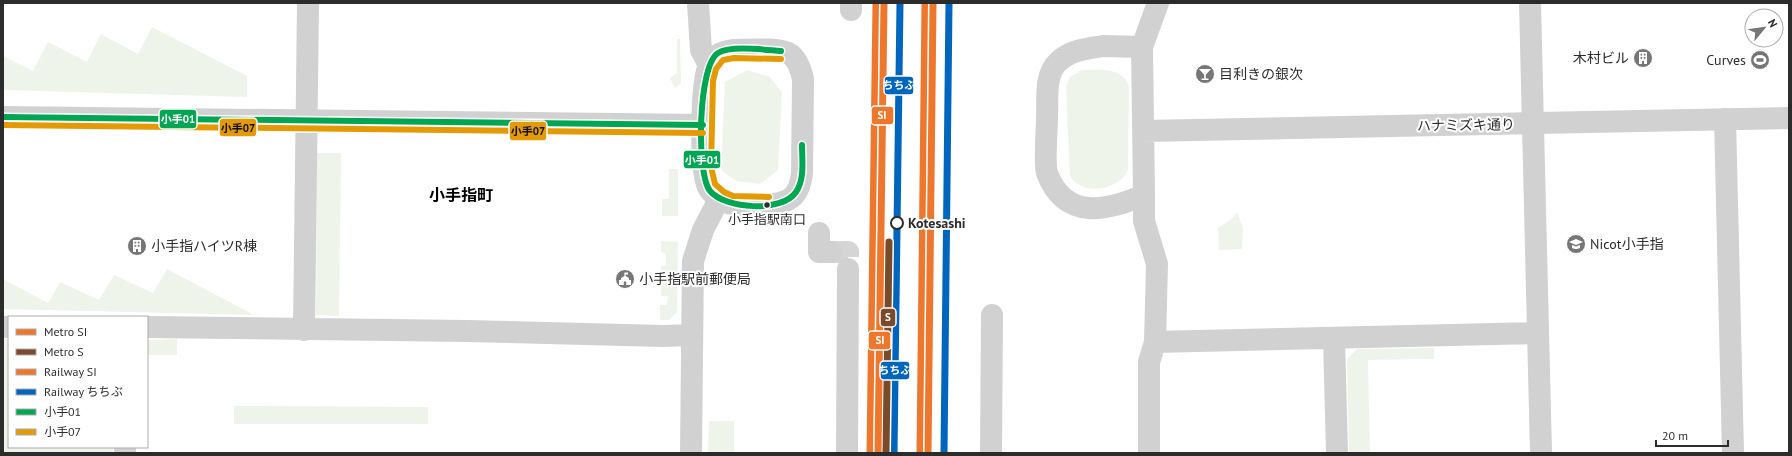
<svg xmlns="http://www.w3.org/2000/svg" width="1792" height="456" font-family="'PT Sans','Noto Sans JP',sans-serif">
	<rect width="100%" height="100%" fill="#fff"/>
	<path fill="#eff4ea" d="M152,27L247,76V97L3,90V56L33,71L48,42L87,62L101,34L138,54Z
		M677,39H680L681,83L675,88L670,78L677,73Z
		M747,70L770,77L782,93L778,170L760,184L736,181L721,170L725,82Z
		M1082,70C1099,70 1124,66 1129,88L1128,170C1119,191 1081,196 1070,176L1066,87L1070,77Z
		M317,153H341L339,316L316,315Z
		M669,169H678V216H662V199H669Z
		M1237,212L1243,228L1242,249L1219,250L1218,228L1233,218Z
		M661,241L678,242L677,312L669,320H660V305H667L668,296H661V266H666V253L661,252Z
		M167,269L254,315L3,309V279L48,303L60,282L99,300L114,275L153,293Z
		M3,339H9V447H113V453H3Z
		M177,339V355H147V340Z
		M1434,348V359L1368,360L1370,453H1349L1347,359L1357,349Z
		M234,406L428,407V424H234Z
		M709,421H734V453H708Z"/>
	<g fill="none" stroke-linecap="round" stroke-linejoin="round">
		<path stroke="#d5d5d5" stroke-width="22" stroke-dasharray="22 11" stroke-linecap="butt" d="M831,252H848V269"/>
		<path stroke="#d1d1d1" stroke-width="22" d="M698,3L701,50L709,65
			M1530,3L1541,453
			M851,10V3
			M1142,47L1158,3
			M1725,119L1733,453
			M1144,195V221L1157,264L1155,342L1538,333
			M819,233V252H831
			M3,327H9
			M147,327L466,331L663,336L692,335
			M304,330L308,3
			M1334,338L1337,453
			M125,453V447
			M691,453L693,261L703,230L719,199
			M847,453L848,269
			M991,453L992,315
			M1149,453V362L1155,342"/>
		<path stroke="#d1d1d1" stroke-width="22" d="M1103,46L1142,47L1144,195C1107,211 1065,221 1047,173C1044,163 1047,129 1047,118C1048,100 1044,75 1058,62C1070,50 1086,49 1103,46Z
			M733,50C745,50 781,47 790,54C797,59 801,70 803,79L802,173C801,182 799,192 791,198C779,207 745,207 731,204C723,202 714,196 709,189C699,174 701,82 709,65C714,54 722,52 733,50Z
			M3,117L703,125
			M1143,131L1789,118"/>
		<defs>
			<path id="bus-1" d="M781,51C766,50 731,45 718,53C698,65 696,174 710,191C725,209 782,213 796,192C805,179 802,160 802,145
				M3,117L703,125"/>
			<path id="bus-2" d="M3,125L703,133
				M769,197L733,196L724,192L715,184L711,167L713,81L716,69L723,60L734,58L781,59"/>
		</defs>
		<use href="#bus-1" stroke="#fff" stroke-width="9"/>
		<use href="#bus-2" stroke="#fff" stroke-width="9"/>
		<use href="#bus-1" stroke="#00a651" stroke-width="6"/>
		<use href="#bus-2" stroke="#e39a04" stroke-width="6"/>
		<defs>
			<path id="rail-1" d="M870,453L876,3
				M920,453L925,3"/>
			<path id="rail-2" d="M894,453L900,3
				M944,453L949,3"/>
		</defs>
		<use href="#rail-1" stroke="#fff" stroke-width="10"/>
		<use href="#rail-2" stroke="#fff" stroke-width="10"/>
		<use href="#rail-1" stroke="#ed772d" stroke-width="7"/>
		<use href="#rail-2" stroke="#0065bd" stroke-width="7"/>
		<defs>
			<path id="metro-1" d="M878,453L884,3
				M928,453L933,3"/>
			<path id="metro-2" d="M886,453L889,242"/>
		</defs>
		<use href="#metro-1" stroke="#fff" stroke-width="10"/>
		<use href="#metro-2" stroke="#fff" stroke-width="10"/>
		<use href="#metro-1" stroke="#ed772d" stroke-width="7"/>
		<use href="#metro-2" stroke="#7a4b2a" stroke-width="7"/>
	</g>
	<defs>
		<symbol id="building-disc" viewBox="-11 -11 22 22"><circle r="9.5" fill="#767676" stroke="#fff"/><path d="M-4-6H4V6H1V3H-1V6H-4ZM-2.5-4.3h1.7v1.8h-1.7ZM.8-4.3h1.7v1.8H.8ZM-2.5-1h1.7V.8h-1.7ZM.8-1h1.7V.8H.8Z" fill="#fff"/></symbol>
		<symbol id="stadium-disc" viewBox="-11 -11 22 22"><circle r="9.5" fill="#767676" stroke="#fff"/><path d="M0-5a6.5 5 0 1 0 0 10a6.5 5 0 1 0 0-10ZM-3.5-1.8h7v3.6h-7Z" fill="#fff"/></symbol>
		<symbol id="bar-disc" viewBox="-11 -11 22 22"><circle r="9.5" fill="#767676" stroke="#fff"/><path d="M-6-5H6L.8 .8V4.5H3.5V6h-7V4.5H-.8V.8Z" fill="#fff"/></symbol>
		<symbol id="school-disc" viewBox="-11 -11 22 22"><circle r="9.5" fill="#767676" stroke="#fff"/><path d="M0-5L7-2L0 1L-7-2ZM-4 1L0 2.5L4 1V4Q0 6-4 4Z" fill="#fff"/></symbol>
		<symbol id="civic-disc" viewBox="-11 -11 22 22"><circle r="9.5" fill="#767676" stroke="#fff"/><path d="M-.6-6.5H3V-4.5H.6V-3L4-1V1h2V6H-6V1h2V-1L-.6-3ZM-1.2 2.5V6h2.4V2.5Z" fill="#fff"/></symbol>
	</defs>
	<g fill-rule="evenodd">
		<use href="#building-disc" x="1632" y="47" width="22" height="22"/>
		<use href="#stadium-disc" x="1749" y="49" width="22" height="22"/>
		<use href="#bar-disc" x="1194" y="63" width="22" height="22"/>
		<use href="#school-disc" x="1565" y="233" width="22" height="22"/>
		<use href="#building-disc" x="126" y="235" width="22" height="22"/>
		<use href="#civic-disc" x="614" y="268" width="22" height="22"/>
	</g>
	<circle fill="#2c2c2c" stroke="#fff" stroke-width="1.5" cx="767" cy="205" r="3.5"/>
	<circle fill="#fff" stroke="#2c2c2c" stroke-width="2" cx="897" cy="223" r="6"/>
	<g text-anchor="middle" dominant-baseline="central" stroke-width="4" stroke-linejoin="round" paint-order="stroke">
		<g font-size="13" fill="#2c2c2c" stroke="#fff">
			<text x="767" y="219">小手指駅南口</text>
		</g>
		<g font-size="14" fill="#2c2c2c" stroke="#fff" text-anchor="start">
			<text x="1629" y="58" text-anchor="end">木村ビル</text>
			<text x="1746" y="60" text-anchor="end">Curves</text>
			<text x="1219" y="74">目利きの銀次</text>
			<text x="1590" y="244">Nicot小手指</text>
			<text x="151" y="246">小手指ハイツR棟</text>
			<text x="639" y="279">小手指駅前郵便局</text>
		</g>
		<g font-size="14" fill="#2c2c2c" stroke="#fff">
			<text transform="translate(1466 125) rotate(-1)">ハナミズキ通り</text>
		</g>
		<g font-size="14" font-weight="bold" fill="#2c2c2c" stroke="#fff" text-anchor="start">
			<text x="908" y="223">Kotesashi</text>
		</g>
		<g font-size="16" font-weight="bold" fill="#000" stroke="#fff">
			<text x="461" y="195">小手指町</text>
		</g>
	</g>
	<g stroke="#fff" stroke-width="1.5">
		<rect x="884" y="76" width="30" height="19" rx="4" fill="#0065bd"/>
		<rect x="871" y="106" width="23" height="19" rx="4" fill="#ed772d"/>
		<rect x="159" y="109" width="38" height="20" rx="4" fill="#00a651"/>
		<rect x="219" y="118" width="38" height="19" rx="4" fill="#e39a04"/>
		<rect x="509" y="121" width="38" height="20" rx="4" fill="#e39a04"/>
		<rect x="683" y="150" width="38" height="19" rx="4" fill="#00a651"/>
		<rect x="880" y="308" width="16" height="19" rx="4" fill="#7a4b2a"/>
		<rect x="868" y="331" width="23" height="19" rx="4" fill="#ed772d"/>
		<rect x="880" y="361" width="30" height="19" rx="4" fill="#0065bd"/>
	</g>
	<g font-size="11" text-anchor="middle" font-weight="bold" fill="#fff">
		<text x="899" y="89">ちちぶ</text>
		<text x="882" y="119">SI</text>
		<text x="178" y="123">小手01</text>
		<text x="702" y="164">小手01</text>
		<text x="888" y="321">S</text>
		<text x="880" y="344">SI</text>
		<text x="895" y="374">ちちぶ</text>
	</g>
	<g font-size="11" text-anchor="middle" font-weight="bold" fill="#111">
		<text x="238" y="132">小手07</text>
		<text x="528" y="135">小手07</text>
	</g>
	<rect width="1792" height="456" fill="none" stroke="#2c2c2c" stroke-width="8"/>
	<rect x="8" y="316" width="140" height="132" fill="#ffffff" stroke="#ababab"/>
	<rect x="16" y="329" width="20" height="6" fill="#ed772d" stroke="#ababab"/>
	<text x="44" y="336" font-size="12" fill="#2c2c2c">Metro SI</text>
	<rect x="16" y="349" width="20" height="6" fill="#7a4b2a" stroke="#ababab"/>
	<text x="44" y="356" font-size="12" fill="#2c2c2c">Metro S</text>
	<rect x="16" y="369" width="20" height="6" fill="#ed772d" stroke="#ababab"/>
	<text x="44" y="376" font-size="12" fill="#2c2c2c">Railway SI</text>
	<rect x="16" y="389" width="20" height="6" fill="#0065bd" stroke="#ababab"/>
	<text x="44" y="396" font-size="12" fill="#2c2c2c">Railway ちちぶ</text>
	<rect x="16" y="409" width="20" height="6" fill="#00a651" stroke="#ababab"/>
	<text x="44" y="416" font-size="12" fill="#2c2c2c">小手01</text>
	<rect x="16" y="429" width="20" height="6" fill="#e39a04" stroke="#ababab"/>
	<text x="44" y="436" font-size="12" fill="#2c2c2c">小手07</text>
	<g transform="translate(1764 28) rotate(61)"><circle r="19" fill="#ffffff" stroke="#ababab"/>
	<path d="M0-3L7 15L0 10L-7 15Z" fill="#767676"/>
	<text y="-6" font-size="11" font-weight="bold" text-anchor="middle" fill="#2c2c2c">N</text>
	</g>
	<path d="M1656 440v6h72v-6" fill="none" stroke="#2c2c2c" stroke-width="2"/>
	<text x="1662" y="440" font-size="12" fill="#2c2c2c" stroke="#ffffff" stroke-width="3" paint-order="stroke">20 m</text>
</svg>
